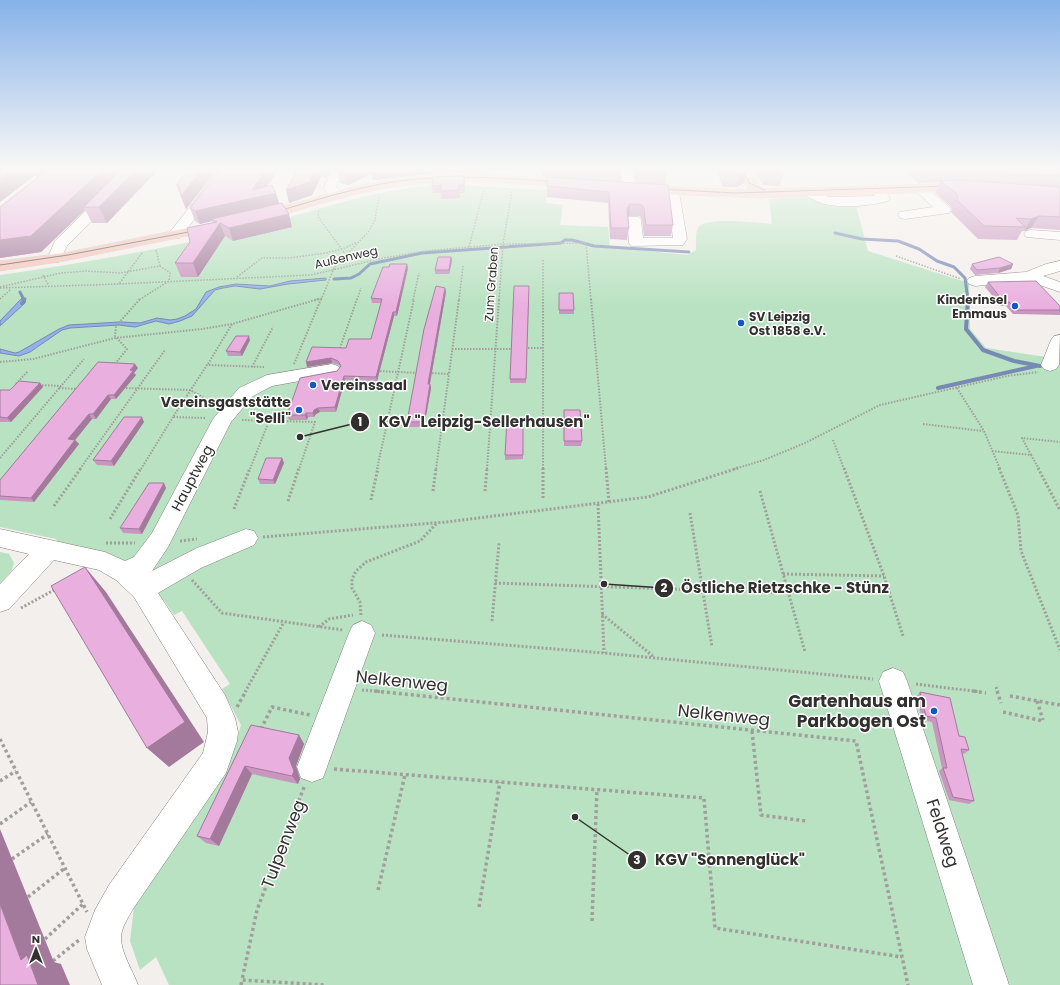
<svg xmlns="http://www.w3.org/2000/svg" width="1060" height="985" font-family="Poppins,sans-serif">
	<rect width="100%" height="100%" fill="#f3efec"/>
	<path fill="#b8e2c1" d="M472,186L547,190L546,203L563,205L560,225L608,227L610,247L687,255L696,250C696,244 695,234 698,228C704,216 759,223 772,224L769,199L811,197L831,204L856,206L868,251L969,283L970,329L986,348L1060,359V985H169L156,957L140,970L130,941L134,907L152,872L232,755L241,725L222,689L230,684L182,611L174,615L165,602L129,567L57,541L56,539L0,527V275C80,264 160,249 239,231C296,217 352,196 410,188C431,185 451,187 472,186Z
		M0,552L9,554L14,563L12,570L0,584Z"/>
	<path fill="#93b0eb" stroke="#768ab3" d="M326,278V280L288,284L260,289L235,286L223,288L215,290L192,316L180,321L169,324L156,321L135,327L119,325L70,328L62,330L30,352L19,356L0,353V349L15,353L19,352L59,329L69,325L120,322L140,323L157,318L170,320L177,319L185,316L196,309L206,292L219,287L236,284L270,286L290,281Z
		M26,298L25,303L0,326V321L21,299Z"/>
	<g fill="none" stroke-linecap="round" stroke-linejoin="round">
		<path stroke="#768ab3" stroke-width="3" d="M835,233L862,239L898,241L919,249L937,261L954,267L965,278L968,300
			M334,279L351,278L359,274L370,264L422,253L561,243L565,240H572L594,246L689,252
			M20,292L24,300"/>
		<path stroke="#768ab3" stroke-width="4" d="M968,299L966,329L983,350L1014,361L1040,366
			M22,303L24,301L23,299
			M938,388L1036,366"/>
		<defs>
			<path id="minor" d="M128,170H141L67,246L59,262H49L47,259L55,241Z
				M219,170H232L180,238H170L168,235L170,232Z
				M332,170H344L336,187L345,195L343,198C333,200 327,196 324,187Z
				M526,170H538L534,184H526L524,181Z
				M621,170H633L635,181L633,191L628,192L622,188Z
				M918,184L923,185L949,207L951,210L949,213L905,219L900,218L898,215L900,212L933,207L912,188Z
				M877,185L882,186L890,198L888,201C867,207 818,212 804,192L810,188L828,197L872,196H875L871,189Z
				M673,188L679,192L687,239L683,245L631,246L629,243L627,220L629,217H639L641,220L643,238H673L667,192Z
				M1031,230L1060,232V240L1026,237L1024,234L1026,231Z
				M1060,261V271L1043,276L1060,282V292L1028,281L975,286L969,284L967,281L969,278L975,276L1026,272L1046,264Z
				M1060,335L1059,365L1056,369L1050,371L1044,369L1041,365L1051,340L1054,336Z
				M332,364L338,366L341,370L338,374L272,386L253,396L231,422L168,547L152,571L144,575L197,548L246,529L254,531L258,538L254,545L201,568L158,593L225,695L235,718L238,732L237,741L226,773L133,909C128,918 121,928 121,938C121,953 133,971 138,985H102L87,949L85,937L95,910L109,885L203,753L208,732L207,718L134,597L116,580L99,570L54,560L9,609L0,612V584L29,554L0,547V529L105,552L125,561L134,557L152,533L213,419L239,388L267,375Z
				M362,621L371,625L375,633L323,778L312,782L301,778L297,767L349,633L353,625Z
				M893,668L903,672L907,681L1009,985H973L879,681L883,672Z"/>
			<path id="major" d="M739,170H751L761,189L967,183L973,187L967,191L757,198L639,193L633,189L639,185L748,190Z
				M482,174L577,180L583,184L577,188C513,183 450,177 386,188C342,195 300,211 257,222L252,221L250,218L252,215L349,188L386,180L434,175Z
				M217,222L222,223L224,226L222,229L64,261L0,271V261L64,253Z"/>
		</defs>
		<use href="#minor" stroke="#84807e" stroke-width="1"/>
		<use href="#major" stroke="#cecdcd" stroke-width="1"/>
		<path stroke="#a19e9c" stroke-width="1.5" stroke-dasharray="1.5 1.5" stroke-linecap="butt" d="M319,211L318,216L321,221L346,255
			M469,247L484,189
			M156,250L160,266
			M142,253L119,284L311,275L383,258L426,251L503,244L586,243L591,300
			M896,256L961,279
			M543,260V300
			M43,275L49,286
			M237,277L262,258H289L326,253L345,248L357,242
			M0,287L61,273L86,271L120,273L160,266L170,273L169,281L139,300
			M0,288L119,284
			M0,299L11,289
			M315,300L322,298
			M321,300L334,268L369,231L375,220L379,197
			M357,300L361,288
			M413,300L419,273
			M459,300L463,266
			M499,300L503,244L512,191"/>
		<path stroke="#a19e9c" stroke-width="2" stroke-dasharray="1.5 1.5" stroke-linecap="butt" d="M543,299V469
			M591,299L606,469
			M525,348H543
			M452,349H514
			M339,351L357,299
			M0,362L33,359L115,338L202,329L232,324L319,299
			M115,364L127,349L115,336L116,326L140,299
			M208,364L232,324
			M294,364L321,299
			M252,367L273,327
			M377,371L420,373
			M429,373L449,374L459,299
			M16,384L28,371
			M39,385L61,386
			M59,388L78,389
			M123,388L190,390L216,405
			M957,388L984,431L1000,469
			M205,418L173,417L207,365L264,367
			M242,420L315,422L299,469
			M923,424L983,431
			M833,440L844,469
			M992,451L1031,455L1039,469
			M1031,455L1022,438L1060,442
			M0,458L84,359
			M80,469L165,350
			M141,469L173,417
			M250,469L269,421
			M377,469L414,299
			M436,469L449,374
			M487,469L499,299
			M734,469L764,460L805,443L880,405L1007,376L1038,372"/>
		<path stroke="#a19e9c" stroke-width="3" stroke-dasharray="2 2" stroke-linecap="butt" d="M543,468V498
			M606,468L609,503
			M844,468L884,576L903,636
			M999,468L1018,515L1021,551L1060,650
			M1038,468L1060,510
			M433,491L436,468
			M485,491L487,468
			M760,491L805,652
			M371,500L378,468
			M288,501L299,468
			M598,504L604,653
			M54,506L81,468
			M234,509L250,468
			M690,513L712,647
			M110,519L141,468
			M263,537L446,522L648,497L738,468
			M180,541L197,539
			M106,543H135
			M783,574L884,576
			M192,580L222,613L343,630
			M495,583L789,593
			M21,608L56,589
			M602,614L654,657
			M361,615L360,602L352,588V579L356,571L366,562L420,541L437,523
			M492,621L499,543
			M319,627L329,619L353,615
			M382,635L604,653L873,679
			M916,684L981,692
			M362,690L385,692
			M245,692L284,622"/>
		<path stroke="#a19e9c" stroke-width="3.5" stroke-dasharray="3 3" stroke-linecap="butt" d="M375,691L856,741L908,985
			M973,691L986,693
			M1010,696L1060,705
			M1037,701L1043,720
			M237,707L246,691
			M1003,712L1043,721
			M261,729L272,707L310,715
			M752,731L761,815L806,821
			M0,739L87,912
			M334,769L704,798L715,928L902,957
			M0,781L16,771
			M304,787L257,910L242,980L325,985
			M0,824L31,802
			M12,859L48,834
			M378,890L405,775
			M28,897L65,868
			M479,907L500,782
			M592,921L597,789
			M45,939L83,904
			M53,961L79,940
			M241,985L242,980"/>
		<use href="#minor" fill="#fff" fill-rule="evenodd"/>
		<use href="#major" fill="#f6c4b9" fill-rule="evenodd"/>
		<path stroke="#62605e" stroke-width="1" d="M743,170L749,183L765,190
			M658,189L736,193L948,186
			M275,212C316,200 357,187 399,181C452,174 505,178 558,182
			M0,265L68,255L199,230"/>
		<path stroke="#a19e9c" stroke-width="3" stroke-dasharray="2 2" stroke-linecap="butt" d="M996,687L998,692"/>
		<path stroke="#a19e9c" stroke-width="3.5" stroke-dasharray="3 3" stroke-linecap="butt" d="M997,691L1001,703"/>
	</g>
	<path fill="#c896c0" d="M0,170H158L107,223H92L85,210L41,252L0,258V207L37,178L35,175L0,202Z
		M188,170H217L186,209L176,185Z
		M220,170H278L267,186L279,204L292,227L233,241L225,236L198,277H181L175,263L213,223L212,221L200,224L195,221L190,208Z
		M298,170H331L326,178L321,177L312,195L289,203Z
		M337,170H475V172L435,173L373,180L371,174L348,185L340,183Z
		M542,170H621L620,182L542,176Z
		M633,170H667L665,185L636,183Z
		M716,170H747L744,183L736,187H723Z
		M753,170H784L780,186L763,185Z
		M908,170H1060V230L1031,228L1024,231H1022L1017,240L978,239L951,212L952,209L950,206L935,193L940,182L918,183L907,173Z
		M464,176L465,193H460V198L442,199L441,193H433L432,186Z
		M668,185L673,225L671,236H644L642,220L640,216H629L628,217L629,228L627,240L610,239L608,203L547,197V186Z
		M451,257L452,261L449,274H435V270Z
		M972,264H1013L1011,269L998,273L975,275L970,269Z
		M408,268L397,316H394L377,381L345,380L336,412H320L316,414L314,417H308L307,420H289L287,415L337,371L340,367L339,365L332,363L307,367L346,348L371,339L381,303H372L371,298Z
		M988,282L1060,306V315L1013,314L1006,306H1001L985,287Z
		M529,286L526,383H510V379Z
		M445,288L446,292L430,384L431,388L424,427H408L407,422Z
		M559,297L574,310V314H559Z
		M250,340L242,356H228L226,351Z
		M138,368L134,373L136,375L116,399H111L96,419H92L75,440L79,444L34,502L0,500V480Z
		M40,383L43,387L11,422H0V390H10Z
		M564,414L582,441L581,446H564Z
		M523,420V459L505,460V455Z
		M144,422L114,466L97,465L93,460Z
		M282,458L284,463L275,484H260L258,479Z
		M166,488L142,534L123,533L120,528Z
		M920,692L959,736L969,750L964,754L962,753L974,801L969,804L949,800L939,771L942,768L932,722L922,720L917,696Z
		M251,725L299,735L304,744L296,766L300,779L298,784L252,774L219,846L206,843L197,836Z"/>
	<path fill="#a37a9c" d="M12,170H32L35,175L0,202V179Z
		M34,170H55L40,182Z
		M102,170H125L84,207L85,210L41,252L0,258V240Z
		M136,170H158L107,223L99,207Z
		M202,170H217L186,209L181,196Z
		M266,170H278L260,196L276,193L280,206L211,219L212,221L200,224L195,211L252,190Z
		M315,170H320L321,177L312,195L289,203L286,190Z
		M325,170H331L326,178Z
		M351,170H370L371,174L348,185L346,173Z
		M372,170H434L435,173L373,180Z
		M739,170H747L744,183L736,187Z
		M630,204L629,216L626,220L627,209Z
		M289,214L292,227L233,241L229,228Z
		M1039,216L1031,228L1024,231L1031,219Z
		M220,223L225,236L198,277L193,263Z
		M451,257L452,261L449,274V270Z
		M407,264L408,268L397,316L396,312Z
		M1013,264L1011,269L998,273L1000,268Z
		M445,288L446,292L429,388L428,384Z
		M393,312L394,316L377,381L376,377Z
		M249,336L250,340L242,356L240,352Z
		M331,358L332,363L307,367L306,362Z
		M135,364L138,368L134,373L136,375L116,399L114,395Z
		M344,376L345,380L336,412L335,407Z
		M40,383L43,387L11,422L7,418Z
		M430,384L431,388L424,427V422Z
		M108,395L111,399L96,419L93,414Z
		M318,408L320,412L316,414L314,417L313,413L314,410Z
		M306,413L308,417L307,420L305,415Z
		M89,414L92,419L72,444L68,439Z
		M142,417L144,422L114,466L111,461Z
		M75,440L79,444L34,502L31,498Z
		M282,458L284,463L275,484L273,480Z
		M164,483L166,488L142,534L139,529Z
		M85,567L106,592L204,742L169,767L147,748Z
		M299,735L304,744L296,766L300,779L298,784L292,776L289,758Z
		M245,766L252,774L219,846L210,839Z
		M0,829L54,962L61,964L70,985H38L21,960L0,904Z"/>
	<path fill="#e9afdf" stroke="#a37a9c" d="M0,170H12L0,179Z
		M47,170H102L31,236L0,240V207Z
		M121,170H136L99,207H84Z
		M188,170H202L181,196L179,185H176Z
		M220,170H266L252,190L272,185L276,193L195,211L190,208Z
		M298,170H315L309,182L286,190Z
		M338,170H351L346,173Z
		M976,170H1060V176Z
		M464,176V185H459V190L441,191V185L432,186L433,177Z
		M547,177L668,185L673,225H646L644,209L642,205L630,204L627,209L629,228H611L609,192L547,186Z
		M960,180L1060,187V217L1039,216L1031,219L1016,218L1025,227L984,226L957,200L958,197L956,193L940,181Z
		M282,203L289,214L229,228L220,223L193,263H175L190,242L187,228L217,222L211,219Z
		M438,257H451L449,270H435Z
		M999,257L1013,264L1000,268L977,270L972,264Z
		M390,264H407L396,312H393L376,377L344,376L335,407L318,408L314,410L313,413H306L305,415H287L300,378L337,371L341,366L338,361L331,358L306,362L312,347L346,348L349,339H371L382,299L371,298L383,267H389Z
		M1036,281L1060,306V310H1016L1009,302H1004L988,282Z
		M436,286L445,288L428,384H430L424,422H407L424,329Z
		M514,286H529L526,379H510Z
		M559,293H573L574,310H559Z
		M236,336H249L240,352L226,351Z
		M98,362L135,364L130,370L133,371L114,395H108L93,414H89L68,439L75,440L31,498L0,496V480Z
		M19,381L40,383L7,418L0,417V390H10Z
		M564,410H580L582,441H564Z
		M124,417H142L111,461L93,460Z
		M507,420H523V455H505Z
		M266,458H282L273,480L258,479Z
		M149,483H164L139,529L120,528Z
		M85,567L185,722L147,748L51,586Z
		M920,692L950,698L959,736L965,737L969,750L961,749L974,801L953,797L943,768H947L936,718L926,716Z
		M251,725L299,735L289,758L294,771L292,776L245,766L210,839L197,836Z
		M0,904L21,960L27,955L38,985H0Z"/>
	<linearGradient id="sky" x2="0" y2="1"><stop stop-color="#86b2e9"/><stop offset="0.55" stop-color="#faf8f6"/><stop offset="1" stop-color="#faf8f6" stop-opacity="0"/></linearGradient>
	<rect width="1060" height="308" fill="url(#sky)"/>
	<g fill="#1058c3" stroke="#fff" stroke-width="1.5">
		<circle cx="1015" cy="306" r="4"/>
		<circle cx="741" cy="323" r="4"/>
		<circle cx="313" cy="385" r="4"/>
		<circle cx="299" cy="410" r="4"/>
		<circle cx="934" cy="711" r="4"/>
	</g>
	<g text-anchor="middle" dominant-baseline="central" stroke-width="3" stroke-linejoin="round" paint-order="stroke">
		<g font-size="12" fill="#31302f" stroke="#fff">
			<text transform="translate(346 257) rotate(-13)">Außenweg</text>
			<text transform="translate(491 284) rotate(-86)">Zum Graben</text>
		</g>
		<g font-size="12" font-weight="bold" fill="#31302f" stroke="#fff" text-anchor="end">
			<text x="1007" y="299">Kinderinsel<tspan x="1007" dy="14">Emmaus</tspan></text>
			<text x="749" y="316" text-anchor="start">SV Leipzig<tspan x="749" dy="14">Ost 1858 e.V.</tspan></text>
		</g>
		<g font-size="14" font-weight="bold" fill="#31302f" stroke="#fff" text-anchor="start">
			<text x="321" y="385">Vereinssaal</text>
			<text x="291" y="402" text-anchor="end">Vereinsgaststätte<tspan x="291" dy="16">"Selli"</tspan></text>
		</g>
		<g font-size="14" fill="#31302f" stroke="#fff">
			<text transform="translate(192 478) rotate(-62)">Hauptweg</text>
		</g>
		<g font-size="17" fill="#31302f" stroke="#fff">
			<text transform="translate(402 681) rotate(6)">Nelkenweg</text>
			<text transform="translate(724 715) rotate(6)">Nelkenweg</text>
			<text transform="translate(943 833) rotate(72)">Feldweg</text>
			<text transform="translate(283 844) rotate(-69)">Tulpenweg</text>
		</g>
		<g font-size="17" font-weight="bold" fill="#31302f" stroke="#fff" text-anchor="end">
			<text x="926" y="701">Gartenhaus am<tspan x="926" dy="20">Parkbogen Ost</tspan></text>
		</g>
	</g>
	<path fill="none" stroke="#31302f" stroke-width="1.5" d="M300 437L360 422M604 584L664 588M575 817L637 860"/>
	<g fill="#31302f" stroke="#fff" stroke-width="1.5">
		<circle cx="300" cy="437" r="4"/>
		<circle cx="604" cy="584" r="4"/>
		<circle cx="575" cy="817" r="4"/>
		<circle cx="360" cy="422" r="10"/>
		<circle cx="664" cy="588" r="10"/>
		<circle cx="637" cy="860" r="10"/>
	</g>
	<g font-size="12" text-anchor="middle" font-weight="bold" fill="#fff">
		<text x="360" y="426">1</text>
		<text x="664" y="592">2</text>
		<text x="637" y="864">3</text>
	</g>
	<g font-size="15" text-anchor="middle" font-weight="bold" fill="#31302f" stroke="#fff" stroke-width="3" stroke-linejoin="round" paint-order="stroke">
		<text x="484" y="427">KGV "Leipzig-Sellerhausen"</text>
		<text x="785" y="593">Östliche Rietzschke - Stünz</text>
		<text x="730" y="865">KGV "Sonnenglück"</text>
	</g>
	<g transform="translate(36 949)" stroke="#ffffff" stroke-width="3" paint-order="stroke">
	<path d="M0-3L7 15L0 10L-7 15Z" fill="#31302f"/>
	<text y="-6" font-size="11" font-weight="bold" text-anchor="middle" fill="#31302f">N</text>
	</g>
</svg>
